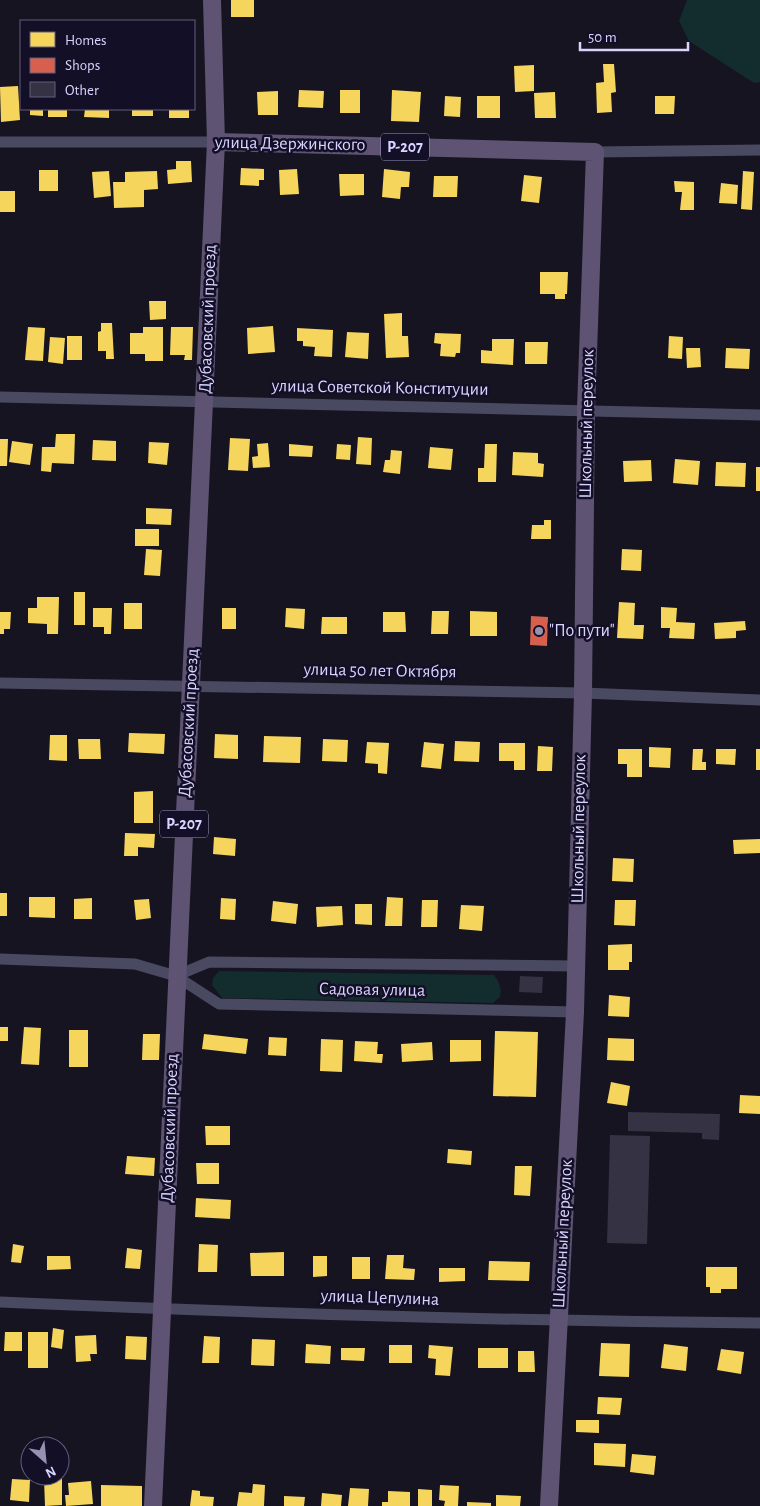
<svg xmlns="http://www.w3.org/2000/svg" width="760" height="1506" font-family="'Alegreya Sans',sans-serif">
	<rect width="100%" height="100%" fill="#161421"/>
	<path fill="#132c2d" d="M687,0H760V82L754,83L689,41L679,21Z
		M219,971L494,975C499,982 502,988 500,997L493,1003L222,998L212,985L213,978Z"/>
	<path fill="#f6d55c" d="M231,0H254V17H231Z
		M603,64H614L616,92L611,93L612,112L597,113L596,83L604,82Z
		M534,65V91L515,92L514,66Z
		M18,86L20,120L1,122L0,87Z
		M299,90L324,91L323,108L298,107Z
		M340,90H360V113H340Z
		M392,90L421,92L419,122L391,121Z
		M278,91V115H258L257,92Z
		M555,92L556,118H535L534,93Z
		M445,96L461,97L460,117L444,116Z
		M477,96H500V118H477Z
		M655,96H675L674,114H655Z
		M30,109H43V116L30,115Z
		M48,109H67V117H48Z
		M85,109H109V118L84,117Z
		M132,109H153V116H132Z
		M169,109H189V118H169Z
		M176,161H191L192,182L168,184L167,170L176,169Z
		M241,168L264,169V180H259V186L240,185Z
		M297,169L299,194L280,195L279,170Z
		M384,169L410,172L409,187H401L400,199L382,197Z
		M39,170H58V191H39Z
		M109,171L111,196L94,198L92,172Z
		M157,171L158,189L144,190V207L114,208L113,182H125V172Z
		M743,171L754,172L752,210L741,209Z
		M339,174H364V195L340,196Z
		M524,175L542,177L539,203L521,201Z
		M434,176H458L457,197H433Z
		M674,181L694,182V210H680L682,192H675Z
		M721,183L738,185L737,204L719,203Z
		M0,191H15V212H0Z
		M540,272H568L567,294H565V299H555V294H540Z
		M149,301H166V319L150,320Z
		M402,313V336H408L409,357L386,358L384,314Z
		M101,323H112L114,359H106V351H98V332L101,331Z
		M273,326L275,352L248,354L247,328Z
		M28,327L45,328L43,361L25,360Z
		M143,327H163V361H145V354H130V333H143Z
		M171,327H193L192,360H184L185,355H170Z
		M297,328L333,330L332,357L314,356L315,347L303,346V341H297Z
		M347,332L369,333L368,359L345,357Z
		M435,333L461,334L460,353H456L455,357L440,356L441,344L434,343Z
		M67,336H82V360H67Z
		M669,336L683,337L682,359L668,358Z
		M50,337L65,338L63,364L48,362Z
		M492,339H514L513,365L481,363V350L492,351Z
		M525,342H548L547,364H525Z
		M686,348H700L701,367L687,368Z
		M726,348L750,349L749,369L725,368Z
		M56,434H75L74,464L52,463L51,472L41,471L42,447H55Z
		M358,437L372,438L371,465L356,464Z
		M230,438L250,439L248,471L228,470Z
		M0,439H8L7,466H0Z
		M93,440L116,441V461L92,460Z
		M12,441L33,444L30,465L9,462Z
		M149,442L169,443L167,465L148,463Z
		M268,443L270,467L253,468L252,457L258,456L257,444Z
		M289,444L313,446L312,457L289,456Z
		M337,444L351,445L350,460L336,459Z
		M485,444H497L496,482H478V468H484Z
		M430,447L453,449L451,470L428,468Z
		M391,450L402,451L400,474L383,472L385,460H390Z
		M513,452L538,453V463L544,464L543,477L512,475Z
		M675,459L700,461L698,485L673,483Z
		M651,460L652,481L624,482L623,461Z
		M716,462L746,463L745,487L715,486Z
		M756,467H760V491H756Z
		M146,508L172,509L171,525L146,524Z
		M544,520H551V539H531L532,525H544Z
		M135,529H159V546H135Z
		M146,549L162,550L160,576L144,575Z
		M622,549L642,550L641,571L621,570Z
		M74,592H85V625H74Z
		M37,597H59L58,634H47V624L28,623V608H37Z
		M619,602L635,603L634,625H644L643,639L617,638Z
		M124,603H142V629H124Z
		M661,607L677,608L676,622L695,623L694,639L669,638L670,628H661Z
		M93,608H112L111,634H104V627H93Z
		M222,608H236V629H222Z
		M286,608L305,609L304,629L285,627Z
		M432,611H449L448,634H431Z
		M470,611L497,612V636H470Z
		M0,612H11L10,629H4V634H0Z
		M383,612H405L406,632H383Z
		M322,617H347V634H321Z
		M745,621L746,630L736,631V638L715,639L714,623Z
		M129,733L165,734L164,754L128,752Z
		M215,734L238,735V759L214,758Z
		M50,735H67V761L49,760Z
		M264,736L301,737L300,763L263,762Z
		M78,739H100L101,759H79Z
		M323,739L348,740L347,762L322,761Z
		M455,741L480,742L479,762L454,761Z
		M367,742L389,743L387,774L378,773V764L365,763Z
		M424,742L444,744L441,769L421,767Z
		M499,743H525V770H514V761H499Z
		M538,746L553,747L552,771H537Z
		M649,747L671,748L670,768L649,767Z
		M618,749H642V777H627V764H618Z
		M693,749H703L702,762H706V770H692Z
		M716,749H736L735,765L716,764Z
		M756,749H760V770H756Z
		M153,791V823H134V792Z
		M125,833L155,834L154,848L138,847V856H124Z
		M214,837L236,839L235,856L213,854Z
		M760,839V853L734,854L733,840Z
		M613,858L634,859L633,882L612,881Z
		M0,893H7V916H0Z
		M29,897H55V918L29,917Z
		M387,897L403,898L402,926H385Z
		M92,898V919H74V899Z
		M221,898L236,899L235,920L220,919Z
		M149,899L151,918L136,920L134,900Z
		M422,900H438L437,927H421Z
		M615,900H636L635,926L614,925Z
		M273,901L298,904L296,924L271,921Z
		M355,904H372V925L355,924Z
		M461,905L484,906L482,931L459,929Z
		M342,906L343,925L317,927L316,907Z
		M632,944V962H629V970H608V945Z
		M609,995L630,997L629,1017L608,1016Z
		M0,1027H8V1041H0Z
		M24,1027L41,1028L39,1065L21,1064Z
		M69,1030H88V1067H69Z
		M495,1031L538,1032L536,1097L493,1096Z
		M143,1034H160L159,1060H142Z
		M204,1034L248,1039L246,1054L202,1049Z
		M269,1037L287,1038L286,1056L268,1055Z
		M608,1038L634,1039V1061L607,1060Z
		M321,1039L343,1040L342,1072L320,1071Z
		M450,1040H481V1061L450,1062Z
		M355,1041L378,1042L377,1054H383L382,1063L354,1061Z
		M432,1042L433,1060L402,1062L401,1044Z
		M611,1082L630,1086L627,1106L607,1103Z
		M740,1095L760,1096V1114L739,1113Z
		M205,1126H230V1145H206Z
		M448,1149L472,1151L471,1165L447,1163Z
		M127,1156L155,1158L154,1176L125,1174Z
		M196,1163H219V1184H197Z
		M515,1166H532L530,1196L514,1195Z
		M196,1198L231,1200L230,1219L195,1217Z
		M13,1244L24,1246L21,1263L11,1262Z
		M199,1244L218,1245L217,1272H198Z
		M127,1248L142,1250L140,1269L125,1268Z
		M284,1252V1276H251L250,1253Z
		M387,1255H404L403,1268L415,1269L414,1280L385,1279Z
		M47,1256H70L71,1269L47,1270Z
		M313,1256H327V1276L313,1277Z
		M352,1257H370V1279H352Z
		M489,1261L530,1262L529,1281L488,1280Z
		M706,1267H737V1289H721V1293H710V1287H706Z
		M439,1268H465V1281L439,1282Z
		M53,1328L64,1330L62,1349L51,1347Z
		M5,1332H22V1351H4Z
		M28,1332H48V1368H28Z
		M96,1335L97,1354H90L91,1361L76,1362L75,1336Z
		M126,1336L147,1337L146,1360L125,1359Z
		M204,1336L220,1337L219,1363H202Z
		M252,1339L275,1340L274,1366L251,1365Z
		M601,1343L630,1344L629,1377L599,1376Z
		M306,1344L331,1346L330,1364L305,1363Z
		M664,1344L688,1347L686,1371L661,1368Z
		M389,1345H412V1363H389Z
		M429,1345L453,1347L450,1376L435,1375L436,1359L428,1358Z
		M341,1348H365L364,1361L341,1360Z
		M478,1348H508V1368H478Z
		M721,1349L744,1352L741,1374L717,1370Z
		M518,1351H534L535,1372H518Z
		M598,1397L622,1398L620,1415L597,1414Z
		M576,1420H599V1433L576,1432Z
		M594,1443L626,1444L625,1467L594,1465Z
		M632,1454L656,1456L654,1475L630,1472Z
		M62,1478V1505L45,1506L44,1479Z
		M12,1479L30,1480L29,1502L10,1500Z
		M91,1481L93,1504L66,1506L65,1495H69L68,1483Z
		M253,1484L265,1485L264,1506H237L239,1492L252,1493Z
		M101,1485L142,1486V1506H101Z
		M440,1485L459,1486L458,1506H444L445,1501L439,1500Z
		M350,1488L369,1489L368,1506H348Z
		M418,1489L432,1490V1506H418Z
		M192,1490L200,1491V1496L214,1497L213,1506H190Z
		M388,1491L410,1492V1506H382V1502H388Z
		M322,1493L342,1495L341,1506H321Z
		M496,1495L521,1496L520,1506H496Z
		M284,1496L305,1497L304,1506H284Z
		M467,1502L491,1503V1506H467Z"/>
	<path fill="#d6604d" d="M531,616L548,617L547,646L530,645Z"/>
	<path fill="#343243" d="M520,976L543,977L542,993L519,992Z
		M628,1112L720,1114L719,1140L702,1139V1133L628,1131Z
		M610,1135L650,1136L647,1244L607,1243Z"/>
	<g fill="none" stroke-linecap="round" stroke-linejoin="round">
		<path stroke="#4a4962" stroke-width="11" d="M0,142H216
			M595,152L760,150
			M0,397L760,415
			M0,683L583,693L760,700
			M0,959L135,964L176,976L209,962L576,966
			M176,976L219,1004L575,1012
			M0,1302C253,1313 507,1321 760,1323"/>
		<path stroke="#5e5373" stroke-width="18" d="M216,142L595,152L586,410L583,693L575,1012L549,1506
			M153,1506L216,142L212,0"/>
	</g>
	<circle fill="#9591b1" stroke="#130f26" stroke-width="2" cx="539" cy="631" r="5"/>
	<g text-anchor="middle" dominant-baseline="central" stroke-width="5" stroke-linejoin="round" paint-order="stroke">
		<g fill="#130f26" stroke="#9e99be" stroke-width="1">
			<rect x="381" y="133.5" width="48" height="27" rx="4"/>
			<rect x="160" y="810.5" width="48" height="27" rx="4"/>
		</g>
		<g font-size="16" font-weight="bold" fill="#d9d4ff">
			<text x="405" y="147">Р-207</text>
			<text x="184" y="824">Р-207</text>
		</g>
		<g font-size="18" fill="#d9d4ff" stroke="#130f26">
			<text transform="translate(290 144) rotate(1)">улица Дзержинского</text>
			<text transform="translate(208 319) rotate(-88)">Дубасовский проезд</text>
			<text transform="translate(380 388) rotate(1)">улица Советской Конституции</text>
			<text transform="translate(587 424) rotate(-89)">Школьный переулок</text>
			<text transform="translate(380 671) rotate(1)">улица 50 лет Октября</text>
			<text transform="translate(189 723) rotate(-87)">Дубасовский проезд</text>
			<text transform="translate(579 829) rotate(-89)">Школьный переулок</text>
			<text transform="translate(372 990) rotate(1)">Садовая улица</text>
			<text transform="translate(170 1128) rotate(-88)">Дубасовский проезд</text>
			<text transform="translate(563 1234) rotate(-87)">Школьный переулок</text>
			<text transform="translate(380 1298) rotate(2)">улица Цепулина</text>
		</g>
		<g font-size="18" fill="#d9d4ff" stroke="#130f26" text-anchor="start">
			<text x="549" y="631">"По пути"</text>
		</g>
	</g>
	<rect x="20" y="20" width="175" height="90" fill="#130f26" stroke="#625e7d"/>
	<rect x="30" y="32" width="25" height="15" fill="#f6d55c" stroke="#625e7d"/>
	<text x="65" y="45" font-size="15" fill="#d9d4ff">Homes</text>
	<rect x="30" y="58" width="25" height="15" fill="#d6604d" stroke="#625e7d"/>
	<text x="65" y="70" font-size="15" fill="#d9d4ff">Shops</text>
	<rect x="30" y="82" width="25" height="15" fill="#343243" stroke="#625e7d"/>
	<text x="65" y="95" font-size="15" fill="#d9d4ff">Other</text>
	<g transform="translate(45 1461) rotate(153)"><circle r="24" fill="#130f26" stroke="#625e7d"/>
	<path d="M0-4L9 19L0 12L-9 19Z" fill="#9591b1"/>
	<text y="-8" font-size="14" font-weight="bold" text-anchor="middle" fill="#d9d4ff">N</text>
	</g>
	<path d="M580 42v8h108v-8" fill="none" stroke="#d9d4ff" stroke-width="2.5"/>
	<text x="588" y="42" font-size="15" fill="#d9d4ff" stroke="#130f26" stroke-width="4" paint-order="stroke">50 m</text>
</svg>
